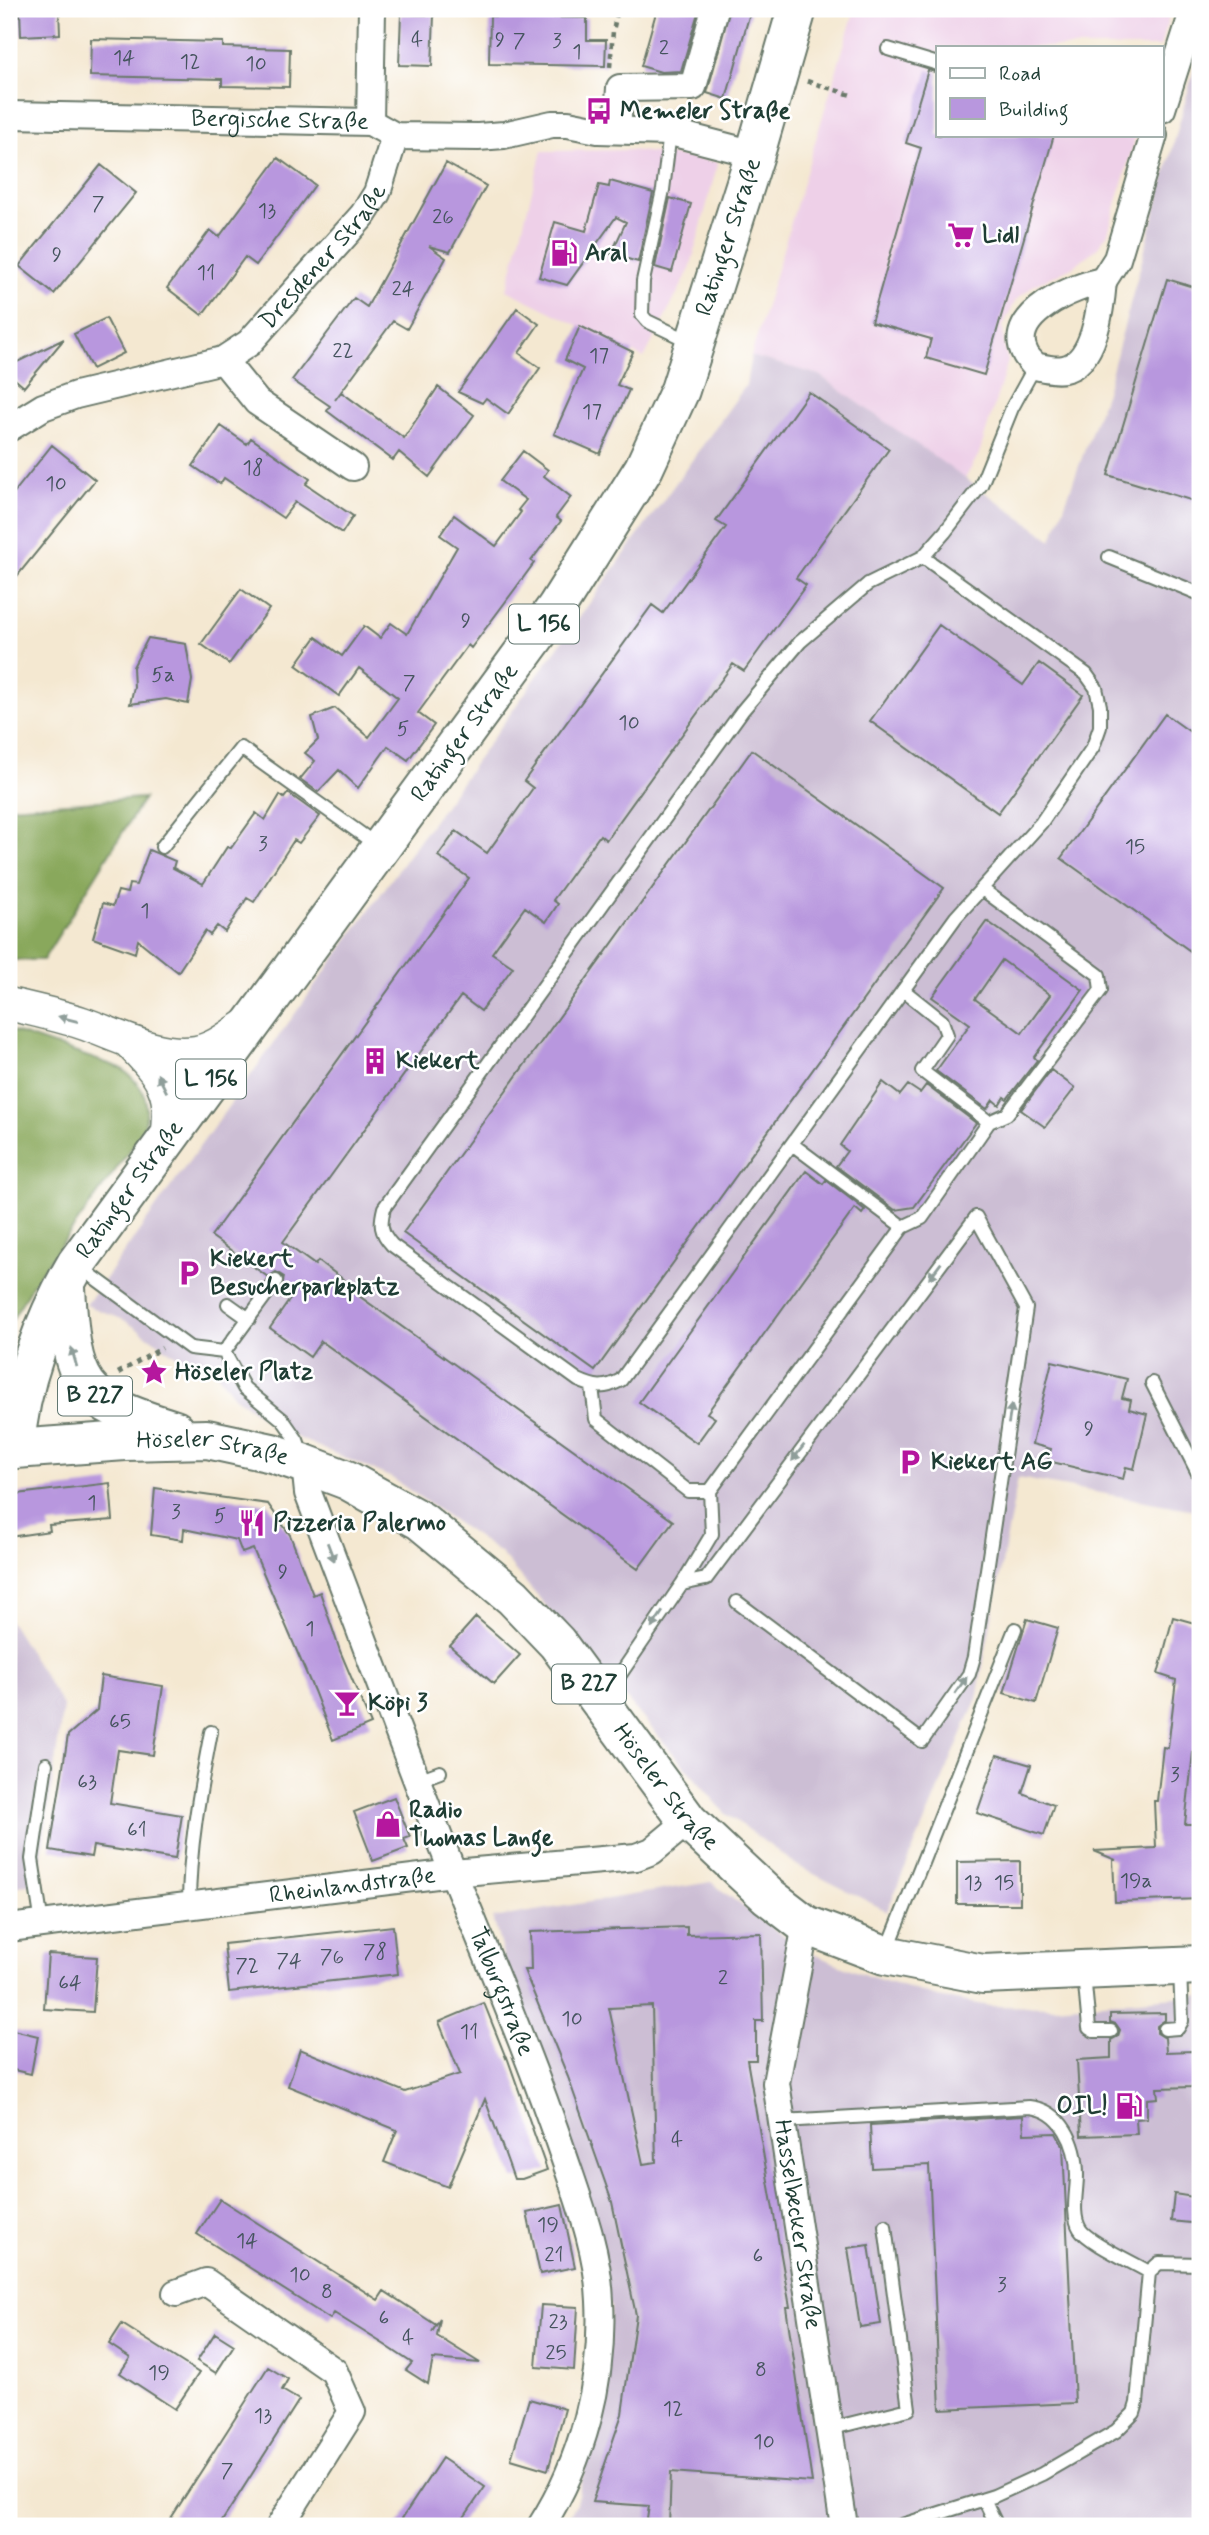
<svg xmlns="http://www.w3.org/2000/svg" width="1209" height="2535" font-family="Mynerve,sans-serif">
	<rect width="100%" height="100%" fill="#fff"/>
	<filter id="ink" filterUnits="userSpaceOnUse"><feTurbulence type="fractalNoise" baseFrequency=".0143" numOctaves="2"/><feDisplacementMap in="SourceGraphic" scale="14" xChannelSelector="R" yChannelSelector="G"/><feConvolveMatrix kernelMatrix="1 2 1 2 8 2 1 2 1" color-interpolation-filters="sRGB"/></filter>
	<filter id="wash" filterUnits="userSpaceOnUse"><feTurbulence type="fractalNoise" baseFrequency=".00686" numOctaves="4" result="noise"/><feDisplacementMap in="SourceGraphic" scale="28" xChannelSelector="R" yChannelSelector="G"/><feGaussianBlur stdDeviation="1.57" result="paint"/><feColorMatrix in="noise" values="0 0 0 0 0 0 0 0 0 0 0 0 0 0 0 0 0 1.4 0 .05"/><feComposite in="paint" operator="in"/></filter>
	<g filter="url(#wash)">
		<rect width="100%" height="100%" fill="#f4e8d1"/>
		<path fill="#eed0e8" d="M855,9H1171L1160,47H938V135H1136L1108,233L1097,248L1074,266L1034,285L1016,300L1003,326L1004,348L1008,361L979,454L965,479L819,375L751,356Z
			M632,150L718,162L690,269L644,358L507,290L542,151Z"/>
		<path fill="#ccbed4" d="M1200,47V1511L1018,1478L977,1698L887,1911L798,1866L725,1813L500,1553L392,1478L277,1429L234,1396L213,1368L183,1360L124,1320L86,1305L746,385L751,356L819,375L1052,540L1107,389Z
			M9,1620L63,1706L38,1884L9,1887Z
			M711,1882L763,1922L810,1953L868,1976L938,1997L990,2006L1055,2007L1200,1995V2526H564L575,2506L602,2403L611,2308L512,1988L493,1918Z"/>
		<path fill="#89a85c" stroke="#547248" stroke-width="2" d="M144,798L43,960H9V807Z
			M9,1030L121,1068C146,1087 151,1101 143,1132L32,1285L9,1325Z"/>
		<g id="blocks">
			<path fill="#b897de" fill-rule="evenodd" d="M20,9H59L60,34L21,36Z
				M657,9H699L681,71L661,72L641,66Z
				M730,9H751L726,99L707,93Z
				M401,14L434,15L432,66L399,65Z
				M490,16L587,18V40H606L605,66L489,64Z
				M91,39L223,42V47L290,49L289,87L222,86V79L90,76Z
				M928,70L938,73V135H1054L984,375L926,358L931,339L871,322L921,148L906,143Z
				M278,158L315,185L256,265L245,257L202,315L167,288L210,230L219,237Z
				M446,163L486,186L450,252L429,246L446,258L407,329L393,321L335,400L341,392L404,438L438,387L474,415L429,477L399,452L393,460L327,411L330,406L292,380L354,298L367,307Z
				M101,165L136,193L54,294L19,266Z
				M610,181L653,193L638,262L611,254L626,222L616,217L567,285L539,277L555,222L586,231L599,185L609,187Z
				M670,198L691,204L672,272L655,267Z
				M1167,279L1200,289V503L1108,475Z
				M517,308L539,324L519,353L540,368L508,414L486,398L482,403L458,392Z
				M106,318L124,353L92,369L74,334Z
				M580,326L633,352L617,385L629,390L600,454L554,434L583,369L565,360Z
				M64,339L24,387L9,374V366Z
				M809,392L889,449L796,578L806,585L744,671L733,664L606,840L600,835L553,900L558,904L546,922L525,907L492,953L513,967L481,1011L461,996L283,1242L315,1265L318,1261L358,1290L355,1293L673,1521L638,1569L321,1341L310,1357L270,1328L293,1295L282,1287L284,1277L276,1272L268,1277L211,1236L469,878L438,856L456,831L487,853L533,788L524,781L652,605L663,613L726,527L716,521Z
				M221,426L247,444L251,438L310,479L306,484L353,516L342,533L295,502L283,518L224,478L220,484L193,466Z
				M52,445L95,480L9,586V499Z
				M523,451L548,470L544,476L571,497L556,517L561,521L531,561L534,563L515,589L471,648L468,645L418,713L434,725L408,760L388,746L358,788L339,770L318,792L300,779L315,761L305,753L318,740L312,717L335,708L369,737L398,698L359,668L339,696L296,665L316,637L342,656L364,626L380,638L391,623L407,634L457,547L440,535L454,515L496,546L521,512L518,510L526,500L500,481Z
				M241,589L269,609L229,664L201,644Z
				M939,625L1023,685L1039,663L1083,695L998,813L870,721Z
				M148,638L186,644L192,680L188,704L166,699L130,704L134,687L133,667Z
				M1165,714L1200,739V958L1061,858Z
				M752,750L944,888L595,1371L403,1233Z
				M288,793L320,816L299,843L294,840L254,902L247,898L225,932L217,926L210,935L205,931L178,972L138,940L135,953L93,938L103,903L113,906L118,891L127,893L129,884L136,885L149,850L175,861L173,868L203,884L227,847L231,848L256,813L265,820L280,795L284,798Z
				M987,921L1083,990L1034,1057L1037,1060L1007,1099L1004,1097L999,1105L993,1100L987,1109L936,1071L970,1024L932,997ZM1002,960L1050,995L1022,1033L975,999Z
				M1051,1070L1075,1088L1045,1127L1021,1110Z
				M883,1082L900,1095L908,1085L920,1093L926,1085L976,1123L914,1207L895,1210L836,1166L847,1151L840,1145Z
				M806,1171L823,1184L826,1180L865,1210L862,1214L855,1208L707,1413L715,1418L697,1443L639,1402Z
				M1052,1361L1127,1379L1122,1398L1131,1400L1129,1409L1147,1414L1134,1469L1126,1467L1123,1479L1048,1461L1051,1449L1032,1444Z
				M110,1483L113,1520L49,1525L50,1531L9,1537V1495Z
				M155,1488L268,1504L290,1535L313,1595L320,1592L340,1651L371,1724L333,1740L314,1691L253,1549L242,1553L237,1540L184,1529L183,1540L151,1535Z
				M476,1617L520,1655L494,1684L450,1646Z
				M1173,1617L1198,1624L1196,1631L1200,1639V1754L1193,1753L1185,1824H1200V1899L1115,1902L1113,1860H1116L1094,1851L1156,1848L1154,1801H1157L1163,1747L1168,1748L1176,1680L1158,1674Z
				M1027,1619L1058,1628L1036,1703L1004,1693Z
				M101,1676L163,1686L153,1755L118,1750L110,1803L182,1815L175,1859L93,1846L91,1857L50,1850L68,1735L97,1710Z
				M997,1755L1031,1765L1022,1793L1054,1805L1044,1835L977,1813Z
				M394,1797L410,1837L404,1839L408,1848L373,1861L354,1812Z
				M1020,1861V1904H957V1862Z
				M393,1926L398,1974L229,1992L224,1944Z
				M687,1927V1935L761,1933L763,2021H756V2060H747L790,2307H786L812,2482L671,2472L669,2526H646L649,2506L592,2502L622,2414L636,2315L612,2202L568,2077L524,1970H531L530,1932ZM652,2006L656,2162L643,2164L609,2008Z
				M48,1954L97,1957L93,2012L44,2009Z
				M484,2003L506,2058L507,2057L547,2170L522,2179H514L485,2099L448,2187L384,2162L397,2130L288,2086L300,2049L405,2092L460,2074L439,2022Z
				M1165,2013V2020L1157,2026V2033L1165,2038L1166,2052L1193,2051L1194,2087L1157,2088L1158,2098L1147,2099V2118L1136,2119L1137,2134L1081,2136L1077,2060L1111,2058V2040L1118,2036L1120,2030L1116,2024L1110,2022V2014Z
				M9,2029L38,2036L31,2074L9,2069Z
				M1023,2116L1024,2134L1056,2133L1063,2146L1075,2403L940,2409L929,2165L872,2168L870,2125Z
				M1174,2194L1200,2198V2224L1171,2221Z
				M220,2199L378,2300L384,2291L436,2325L432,2332L440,2319L437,2336L480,2363L433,2359L428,2384L406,2370L412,2363L385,2345L334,2313L330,2319L197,2234Z
				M562,2205L575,2267L540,2274L527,2213Z
				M869,2245L881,2324L860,2327L848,2248Z
				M541,2305L578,2307L574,2370L536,2367Z
				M122,2324L199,2373L175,2409L120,2373L130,2358L109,2344Z
				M215,2333L234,2345L216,2373L197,2361Z
				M268,2367L288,2379L282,2390L299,2400L219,2526H166Z
				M529,2399L565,2409L548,2470L511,2459Z
				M442,2458L485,2487L458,2526H397Z"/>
		</g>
	</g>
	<g filter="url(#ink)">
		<use href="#blocks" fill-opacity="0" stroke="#6a796b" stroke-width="2"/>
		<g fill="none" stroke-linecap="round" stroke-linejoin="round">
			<defs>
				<path id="service" d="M888,49L938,64
					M670,132L663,190L643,281L642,315L647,321L691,342
					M923,557L1086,674L1096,688L1100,706V727L1093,747L1041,823L956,917L621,1380C605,1389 595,1388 578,1380L392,1245C380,1232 380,1224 384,1208L742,711L800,642L868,584L923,557L945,532L981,485L1012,408L1035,366
					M1109,557L1200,594
					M162,847L241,748L378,846
					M903,990L942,1021L947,1035L922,1071L989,1122
					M792,1144L903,1227
					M80,1267L190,1348L224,1352
					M228,1304L249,1319
					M224,1352L244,1388L283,1420L297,1440L303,1457
					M224,1352L276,1281
					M1152,1383L1200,1477
					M592,1387L596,1419L688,1491H710
					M682,1584L712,1534L710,1491L903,1227L922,1218L989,1122L1007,1114L1101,990L1099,975L982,889
					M598,1694L617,1679L682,1584L706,1579L976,1217L1026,1308L974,1657L969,1674L922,1741L737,1602
					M418,1780L440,1772
					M189,1906C189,1847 200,1790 211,1732
					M42,1924L32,1859L46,1764
					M887,1951L1015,1629
					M1084,1974L1089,2028L1094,2031H1111
					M1165,2029L1178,2028L1182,2021L1180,1969
					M782,2121L1029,2107C1062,2110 1077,2144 1077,2175C1077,2192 1071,2214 1080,2229C1088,2242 1134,2263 1149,2272
					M829,2429L909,2409L885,2226
					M984,2499L997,2526
					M899,2526L994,2496L1042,2474L1116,2431L1134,2413L1137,2403L1149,2272L1159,2263L1200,2264"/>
				<g id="minor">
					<path d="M1162,109L1194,9"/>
					<path id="s1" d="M9,115L370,122L395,136L478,137L504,135L552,124H568L598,130L670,132L755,154"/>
					<path d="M370,122L372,9"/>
					<path d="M617,130L620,88L693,87L715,9"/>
					<path d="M1103,281C1101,306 1095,363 1064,369C1055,371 1044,368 1035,366C1032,362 1027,358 1025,353C1005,315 1076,285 1103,281Z"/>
					<path d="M1103,281L1117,259L1154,135"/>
					<path d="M223,360L257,402L353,467"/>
					<path id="s2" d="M9,428L43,407L76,395L223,360L249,343L363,215L377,193L395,136"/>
					<path id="s3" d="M305,1464L308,1493C357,1620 403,1749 454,1875C492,1968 532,2061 564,2157C580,2204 598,2251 600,2301C604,2380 583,2460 541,2526"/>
					<path id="s4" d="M806,1925L776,2083L844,2526"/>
					<path id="s5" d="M9,1928L453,1873L636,1857L652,1851L688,1821"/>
					<path d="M176,2293L206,2282L334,2371L352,2412L280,2526"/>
				</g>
				<path id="tertiary" d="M9,1004C33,1010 58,1015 82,1023C117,1035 158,1058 196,1052C215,1049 232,1034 248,1024
					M128,1041C159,1074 175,1089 167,1137"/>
				<g id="primary">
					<path id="s6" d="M797,9L755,154L680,390L644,468L556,608L76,1264C44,1319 19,1385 15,1449L125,1441L207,1439L272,1453L305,1464L347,1480L421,1521L513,1597L557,1643L688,1821L767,1895L806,1925L885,1955L983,1974L1200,1965"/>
					<path d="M66,1288C72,1387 79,1401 175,1430"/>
				</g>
			</defs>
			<use href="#service" stroke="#6a796b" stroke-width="16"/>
			<use href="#minor" stroke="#6a796b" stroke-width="30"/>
			<use href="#tertiary" stroke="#6a796b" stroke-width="35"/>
			<use href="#primary" stroke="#6a796b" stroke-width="42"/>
			<path stroke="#6a796b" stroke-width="4.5" stroke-dasharray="5 5" stroke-linecap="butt" d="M610,67L613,31L618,9
				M807,81L854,96
				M118,1373L162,1348"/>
			<use href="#service" stroke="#fff" stroke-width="12"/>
			<use href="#minor" stroke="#fff" stroke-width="26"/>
			<use href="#tertiary" stroke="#fff" stroke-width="32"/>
			<use href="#primary" stroke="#fff" stroke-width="38"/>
		</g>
		<defs><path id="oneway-solid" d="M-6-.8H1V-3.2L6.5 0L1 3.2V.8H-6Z" transform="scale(1.75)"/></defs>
		<g fill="#8f9e9a">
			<use href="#oneway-solid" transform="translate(68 1019) rotate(-165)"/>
			<use href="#oneway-solid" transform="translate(162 1083) rotate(-117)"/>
			<use href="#oneway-solid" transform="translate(935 1271) rotate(127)"/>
			<use href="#oneway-solid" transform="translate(74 1357) rotate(-106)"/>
			<use href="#oneway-solid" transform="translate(1010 1414) rotate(-81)"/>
			<use href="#oneway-solid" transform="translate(798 1453) rotate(127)"/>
			<use href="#oneway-solid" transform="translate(331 1552) rotate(69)"/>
			<use href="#oneway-solid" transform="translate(657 1620) rotate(124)"/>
			<use href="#oneway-solid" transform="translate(961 1685) rotate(-55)"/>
		</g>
	</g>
	<defs>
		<symbol id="bus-bare" viewBox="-9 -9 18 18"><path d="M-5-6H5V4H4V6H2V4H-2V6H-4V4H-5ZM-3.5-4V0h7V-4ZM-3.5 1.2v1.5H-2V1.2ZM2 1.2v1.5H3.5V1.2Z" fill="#b5179e" stroke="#fff" stroke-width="2.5" paint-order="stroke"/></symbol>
		<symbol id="supermarket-bare" viewBox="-9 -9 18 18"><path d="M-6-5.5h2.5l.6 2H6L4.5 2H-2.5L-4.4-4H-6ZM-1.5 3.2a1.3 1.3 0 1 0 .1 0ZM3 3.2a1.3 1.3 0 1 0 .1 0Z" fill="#b5179e" stroke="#fff" stroke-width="2.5" paint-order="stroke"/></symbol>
		<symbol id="fuel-bare" viewBox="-9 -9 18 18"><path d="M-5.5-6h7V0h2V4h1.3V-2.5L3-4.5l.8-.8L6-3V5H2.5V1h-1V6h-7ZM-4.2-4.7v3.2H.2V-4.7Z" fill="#b5179e" stroke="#fff" stroke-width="2.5" paint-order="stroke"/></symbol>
		<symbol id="building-bare" viewBox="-9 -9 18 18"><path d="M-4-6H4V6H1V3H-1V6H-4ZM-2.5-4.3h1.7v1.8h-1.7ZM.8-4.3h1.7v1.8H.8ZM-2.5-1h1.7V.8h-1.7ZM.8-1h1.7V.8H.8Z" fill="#b5179e" stroke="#fff" stroke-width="2.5" paint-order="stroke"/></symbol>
		<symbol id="parking-bare" viewBox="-9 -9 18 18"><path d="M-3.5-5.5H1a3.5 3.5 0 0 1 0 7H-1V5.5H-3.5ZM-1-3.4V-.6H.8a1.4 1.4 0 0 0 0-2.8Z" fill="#b5179e" stroke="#fff" stroke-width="2.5" paint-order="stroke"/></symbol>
		<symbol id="sight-bare" viewBox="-9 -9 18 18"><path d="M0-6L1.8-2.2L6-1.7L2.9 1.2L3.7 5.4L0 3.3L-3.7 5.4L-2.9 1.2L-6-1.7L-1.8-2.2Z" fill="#b5179e" stroke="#fff" stroke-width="2.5" paint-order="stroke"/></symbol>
		<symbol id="restaurant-bare" viewBox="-9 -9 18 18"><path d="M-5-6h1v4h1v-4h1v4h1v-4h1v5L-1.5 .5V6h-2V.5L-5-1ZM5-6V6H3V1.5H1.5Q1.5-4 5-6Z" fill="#b5179e" stroke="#fff" stroke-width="2.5" paint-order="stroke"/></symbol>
		<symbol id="bar-bare" viewBox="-9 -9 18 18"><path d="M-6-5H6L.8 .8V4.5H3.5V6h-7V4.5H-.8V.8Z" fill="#b5179e" stroke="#fff" stroke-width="2.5" paint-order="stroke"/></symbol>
		<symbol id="shop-bare" viewBox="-9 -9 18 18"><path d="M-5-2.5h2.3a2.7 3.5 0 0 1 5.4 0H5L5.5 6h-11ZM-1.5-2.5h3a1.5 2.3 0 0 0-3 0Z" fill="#b5179e" stroke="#fff" stroke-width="2.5" paint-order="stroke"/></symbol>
	</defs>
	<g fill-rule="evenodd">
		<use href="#bus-bare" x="580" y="92" width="38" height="38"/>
		<use href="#supermarket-bare" x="942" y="216" width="38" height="38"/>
		<use href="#fuel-bare" x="545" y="234" width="38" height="38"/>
		<use href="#building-bare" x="356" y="1042" width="38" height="38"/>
		<use href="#parking-bare" x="170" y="1254" width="38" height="38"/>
		<use href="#sight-bare" x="135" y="1353" width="38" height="38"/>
		<use href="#parking-bare" x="891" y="1443" width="38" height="38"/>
		<use href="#restaurant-bare" x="233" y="1504" width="38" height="38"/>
		<use href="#bar-bare" x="328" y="1684" width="38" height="38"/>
		<use href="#shop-bare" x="369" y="1805" width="38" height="38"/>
		<use href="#fuel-bare" x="1110" y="2087" width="38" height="38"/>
	</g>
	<g text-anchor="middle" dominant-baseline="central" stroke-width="5" stroke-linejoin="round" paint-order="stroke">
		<g font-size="21" fill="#45545e">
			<text x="417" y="40">4</text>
			<text x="500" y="40">9</text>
			<text x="519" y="41">7</text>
			<text x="557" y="41">3</text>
			<text x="664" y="48">2</text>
			<text x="577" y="52">1</text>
			<text x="124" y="58">14</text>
			<text x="190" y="62">12</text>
			<text x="256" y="64">10</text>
			<text x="98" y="204">7</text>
			<text x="267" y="211">13</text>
			<text x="443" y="217">26</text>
			<text x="57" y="255">9</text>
			<text x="206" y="273">11</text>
			<text x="403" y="289">24</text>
			<text x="343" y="351">22</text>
			<text x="599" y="356">17</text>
			<text x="592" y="412">17</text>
			<text x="253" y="468">18</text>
			<text x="56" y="484">10</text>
			<text x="466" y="621">9</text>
			<text x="163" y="675">5a</text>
			<text x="409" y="683">7</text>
			<text x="629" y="723">10</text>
			<text x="403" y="729">5</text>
			<text x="263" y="844">3</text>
			<text x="1135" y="847">15</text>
			<text x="145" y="911">1</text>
			<text x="1089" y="1429">9</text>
			<text x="92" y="1503">1</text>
			<text x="176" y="1512">3</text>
			<text x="220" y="1516">5</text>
			<text x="283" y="1572">9</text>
			<text x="310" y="1629">1</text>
			<text x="120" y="1722">65</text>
			<text x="1175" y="1775">3</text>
			<text x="87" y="1782">63</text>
			<text x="137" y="1830">61</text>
			<text x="1136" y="1881">19a</text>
			<text x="973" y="1883">13</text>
			<text x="1004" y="1883">15</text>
			<text x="375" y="1952">78</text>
			<text x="332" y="1957">76</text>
			<text x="289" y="1961">74</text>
			<text x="247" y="1966">72</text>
			<text x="723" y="1978">2</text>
			<text x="70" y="1983">64</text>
			<text x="572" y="2019">10</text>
			<text x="469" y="2032">11</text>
			<text x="677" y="2140">4</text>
			<text x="548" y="2225">19</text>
			<text x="247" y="2241">14</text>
			<text x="554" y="2255">21</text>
			<text x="758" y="2256">6</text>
			<text x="300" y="2275">10</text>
			<text x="1002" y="2285">3</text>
			<text x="327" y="2292">8</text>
			<text x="384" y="2318">6</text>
			<text x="558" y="2322">23</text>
			<text x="408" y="2338">4</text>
			<text x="556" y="2353">25</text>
			<text x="761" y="2370">8</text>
			<text x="159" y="2373">19</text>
			<text x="673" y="2409">12</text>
			<text x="263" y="2416">13</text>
			<text x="764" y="2442">10</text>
			<text x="227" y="2471">7</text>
		</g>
		<g fill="#fff" stroke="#627771" stroke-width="2">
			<rect x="509" y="604.5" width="70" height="39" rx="5"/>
			<rect x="176" y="1059.5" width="70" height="39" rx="5"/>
			<rect x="58" y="1376.5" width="74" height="39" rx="5"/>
			<rect x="552" y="1664.5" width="74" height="39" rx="5"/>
		</g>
		<g font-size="23" font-weight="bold" fill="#1f3d34">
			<text x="544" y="624">L 156</text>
			<text x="211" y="1079">L 156</text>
			<text x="95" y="1396">B 227</text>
			<text x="589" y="1684">B 227</text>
		</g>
		<g font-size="24" font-weight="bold" fill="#1f3d34" stroke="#fff" text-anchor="start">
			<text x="620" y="111">Memeler Straße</text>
			<text x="982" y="235">Lidl</text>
			<text x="585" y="253">Aral</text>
			<text x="396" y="1061">Kiekert</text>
			<text x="210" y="1259">Kiekert<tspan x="210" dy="28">Besucherparkplatz</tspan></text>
			<text x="175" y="1372">Höseler Platz</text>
			<text x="931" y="1462">Kiekert AG</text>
			<text x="273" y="1523">Pizzeria Palermo</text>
			<text x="368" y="1703">Köpi 3</text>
			<text x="409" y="1810">Radio<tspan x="409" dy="28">Thomas Lange</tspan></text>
			<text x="1108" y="2106" text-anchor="end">OIL!</text>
		</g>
		<g font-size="24" fill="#1f3d34" stroke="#fff">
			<text stroke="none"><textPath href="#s1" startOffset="271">Bergische Straße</textPath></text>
			<text transform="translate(729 237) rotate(-72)">Ratinger Straße</text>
			<text stroke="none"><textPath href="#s2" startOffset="371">Dresdener Straße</textPath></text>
			<text transform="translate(465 733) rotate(-54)">Ratinger Straße</text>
			<text transform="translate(130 1190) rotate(-54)">Ratinger Straße</text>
			<text stroke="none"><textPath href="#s6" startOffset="1858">Höseler Straße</textPath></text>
			<text stroke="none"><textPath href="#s6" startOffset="2446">Höseler Straße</textPath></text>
			<text stroke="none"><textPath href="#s5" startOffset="346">Rheinlandstraße</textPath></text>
			<text stroke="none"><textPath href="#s3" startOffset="564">Talburgstraße</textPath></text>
			<text stroke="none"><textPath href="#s4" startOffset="304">Hasselbecker Straße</textPath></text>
		</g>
	</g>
	<rect width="1209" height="2535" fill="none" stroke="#fff" stroke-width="35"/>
	<rect x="936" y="46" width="228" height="91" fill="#ffffff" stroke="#a5b1ae" stroke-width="2"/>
	<rect x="950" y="68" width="35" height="10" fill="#ffffff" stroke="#a5b1ae" stroke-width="2"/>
	<text x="999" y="80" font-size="21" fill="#1f3d34">Road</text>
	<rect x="950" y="98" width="35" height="21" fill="#b897de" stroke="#a5b1ae" stroke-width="2"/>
	<text x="999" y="116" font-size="21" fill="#1f3d34">Building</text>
</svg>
